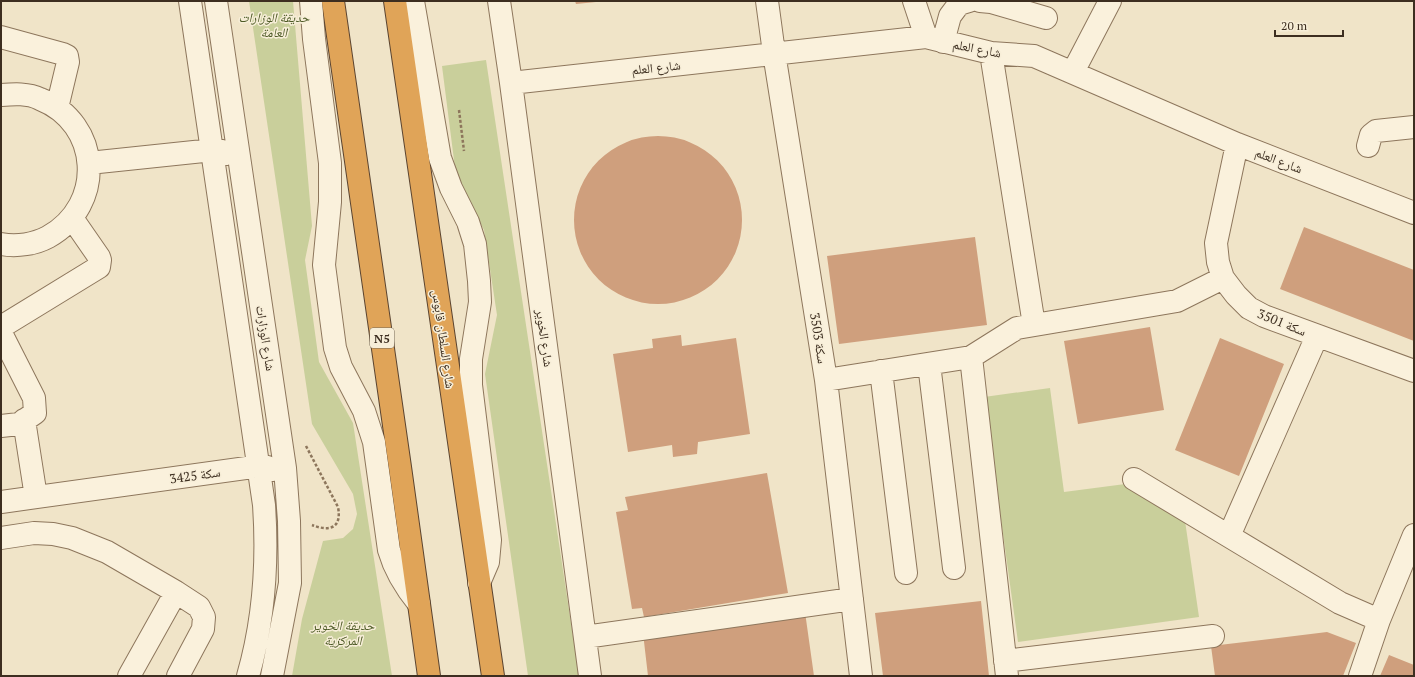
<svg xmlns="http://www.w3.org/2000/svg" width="1415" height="677" font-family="'PT Serif','Noto Naskh Arabic',serif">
	<rect width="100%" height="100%" fill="#f0e4c8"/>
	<path fill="#c9cf9b" d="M249,1H293L312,226L305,260L319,362L353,423L392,676H292L302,619L323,541L343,538L353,529L357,514L353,494L312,424Z
		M486,60L579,676H528L485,374L497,315L484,230L463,190L455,168L442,66Z
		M1050,388L1064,492L1133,483L1184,514L1199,617L1018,642L984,397Z"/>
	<path fill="#cf9f7d" d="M575,1H595L596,2L576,4Z
		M574 220a84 84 0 1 1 168 0a84 84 0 1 1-168 0Z
		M1304,227L1414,270V341L1280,289Z
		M975,237L987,325L839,344L827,256Z
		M1150,327L1164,410L1078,424L1064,341Z
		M681,335L682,346L736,338L750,434L698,442L697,454L673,457L672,445L628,452L613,354L653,348L652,339Z
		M1220,338L1284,364L1239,476L1175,450Z
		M767,473L788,593L644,617L642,608L632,609L616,512L628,510L625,497Z
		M981,601L989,676H883L875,613Z
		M805,612L814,676H648L643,633Z
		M1327,632L1356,643L1343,676H1215L1211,646Z
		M1389,655L1414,665V676H1380Z"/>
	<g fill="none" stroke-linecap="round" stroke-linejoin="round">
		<defs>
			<path id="minor" d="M190,1L264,505C268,563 264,620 248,676
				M216,1L285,468L289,521L290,583L272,676
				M311,1L314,39L330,163V202L324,265L335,348L341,367L364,411L374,442L389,550C395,571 405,587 419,604
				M413,1L440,158L451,188L468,222L475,244L479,281L480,302L471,359V385L490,540L488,562L479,583
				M499,1L511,83L590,676
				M767,1L774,53L826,380L861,676
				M914,1L926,37
				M980,1L991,2L1046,18
				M1,37L63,54L67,56L68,62L57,108
				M943,42L950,16L959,4L969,1
				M991,53L1034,325
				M1073,72L1110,1
				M511,83L926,37L991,53L1034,56L1237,144L1414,213
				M1,95C14,94 28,93 40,99C101,123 106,205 48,237C35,244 17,247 1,244
				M1237,144L1216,243L1218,262L1223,278L1236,295L1249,308L1264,316L1414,371
				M1368,146L1371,135L1376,131L1414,127
				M89,163L213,150L222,151L226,154
				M1,327L99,267L100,260L99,257L72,218
				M1,333L34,398L35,413L19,424L1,426
				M971,357L1017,328L1177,301L1223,278
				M929,364L954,568
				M881,371L906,573
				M826,380L971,357L1007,676
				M24,420L36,497
				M1134,479L1340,603L1379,620
				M1,502L260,466L267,467L272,470
				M1229,536L1317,336
				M1,538L34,533L53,534L72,538L107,552L176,592L199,607L204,617L203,629L178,676
				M585,637L852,599
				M1005,661L1213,636
				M129,676L176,592
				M1360,676L1379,620L1414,535"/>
			<path id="highway" d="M333,1L400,467L429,676
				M395,1L493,676"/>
		</defs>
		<use href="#minor" stroke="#8d765c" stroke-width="24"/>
		<use href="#highway" stroke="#5b4430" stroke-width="24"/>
		<path stroke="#8d765c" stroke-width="2.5" stroke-dasharray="3 2" stroke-linecap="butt" d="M459,110L464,151
			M306,446L338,507C342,528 330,532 312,525"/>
		<use href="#minor" stroke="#faf1dc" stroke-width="22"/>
		<use href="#highway" stroke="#e0a458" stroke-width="22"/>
	</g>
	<g text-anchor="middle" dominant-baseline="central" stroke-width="3" stroke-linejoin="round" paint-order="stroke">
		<rect fill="#f7eed8" stroke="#756857" stroke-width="1" x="370" y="328" width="24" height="20" rx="3"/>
		<g font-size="12" font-weight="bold" fill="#3d2e20">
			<text x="382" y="338">N5</text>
		</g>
		<g font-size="13" font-style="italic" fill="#4d5a26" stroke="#f7eed8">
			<text x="274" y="17">حديقة الوزارات<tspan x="274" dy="15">العامة</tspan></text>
			<text x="343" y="625">حديقة الخوير<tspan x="343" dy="15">المركزية</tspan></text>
		</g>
		<g font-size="13" fill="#3d2e20" stroke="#f7eed8">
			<text transform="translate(977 48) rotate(11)">شارع العلم</text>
			<text transform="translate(656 67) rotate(-6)">شارع العلم</text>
			<text transform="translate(1279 160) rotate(21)">شارع العلم</text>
			<text transform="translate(1282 322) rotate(22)">سكة 3501</text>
			<text transform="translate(266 338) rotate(81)">شارع الوزارات</text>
			<text transform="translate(545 338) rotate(82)">شارع الخوير</text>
			<text transform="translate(819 338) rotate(81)">سكة 3503</text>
			<text transform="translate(444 339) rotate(82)">شارع السلطان قابوس</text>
			<text transform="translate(195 475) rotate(-8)">سكة 3425</text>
		</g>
	</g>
	<rect width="1415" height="677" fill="none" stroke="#3d2e20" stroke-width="4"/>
	<path d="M1275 30v6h68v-6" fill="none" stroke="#3d2e20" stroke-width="2"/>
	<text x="1281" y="30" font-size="12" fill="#3d2e20" stroke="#f7eed8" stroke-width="3" paint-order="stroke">20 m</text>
</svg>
